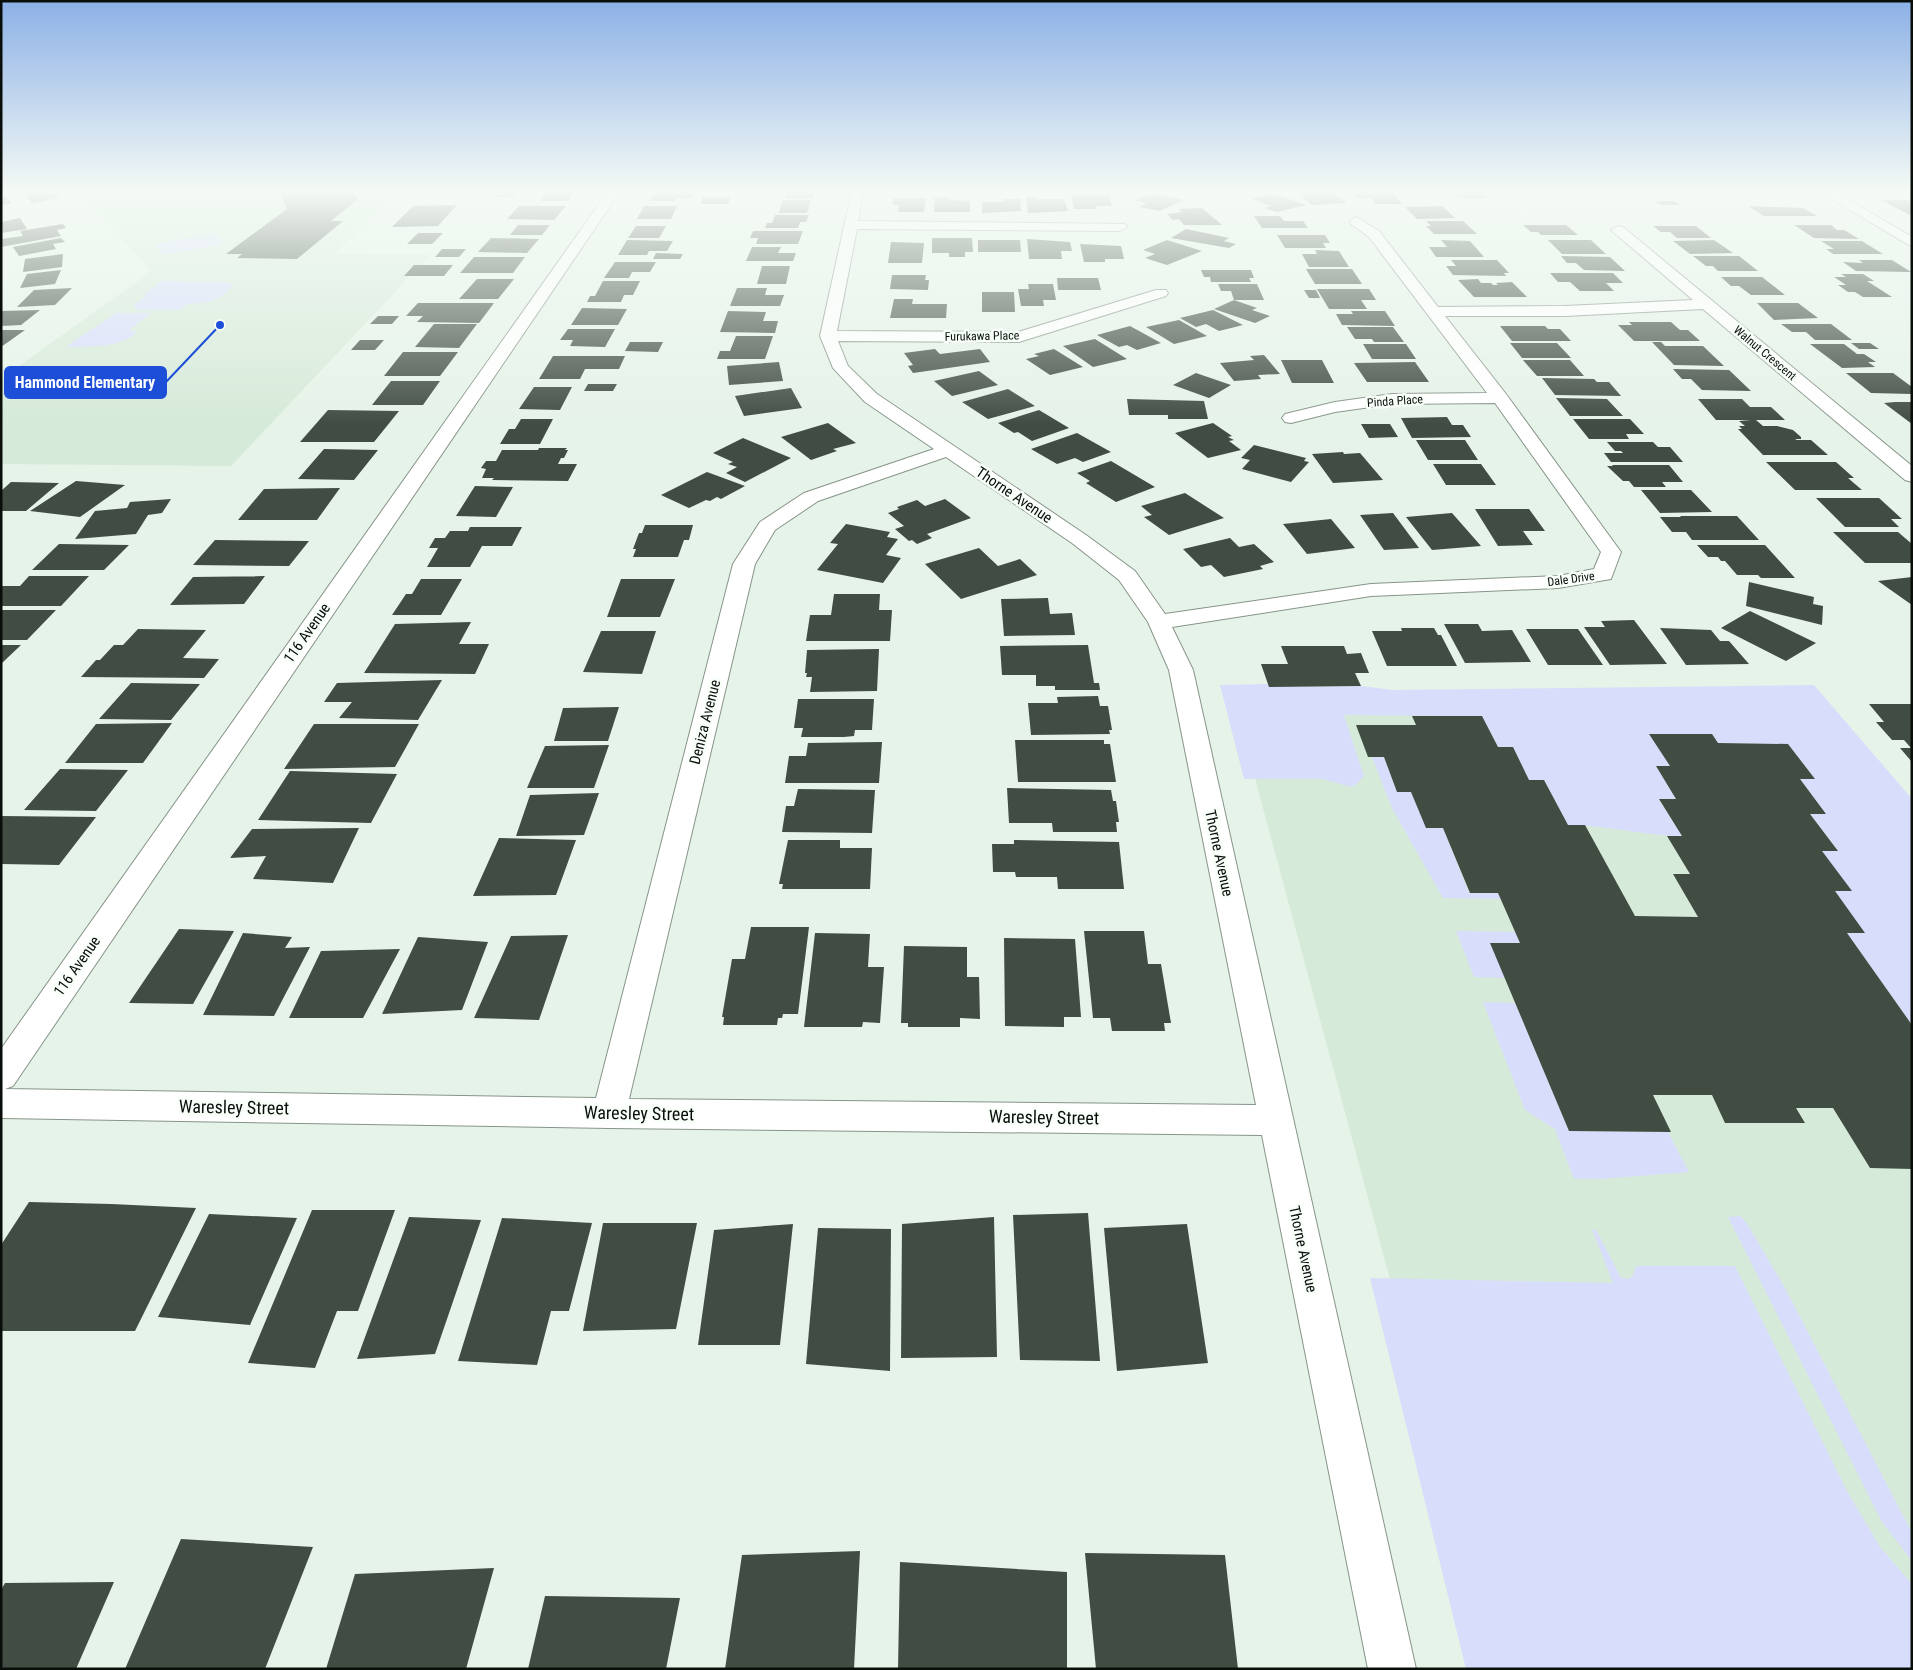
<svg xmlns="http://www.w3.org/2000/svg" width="1913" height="1670" font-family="'Roboto Condensed',sans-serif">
	<rect width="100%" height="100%" fill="#e6f3e8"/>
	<path fill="#d6ead9" d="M75,190H403L334,254L430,255L231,466L1,464V379L152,271Z
		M1232,693H1815L1912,808V1669H1495Z"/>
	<path fill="#d8ddfc" d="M216,233L224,244L163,255L156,244Z
		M161,281L227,282L234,286C215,302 212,303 187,304L180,310H138L133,306L147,295H143Z
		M116,313H151L130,329L136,333C116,349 90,346 66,347C83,334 99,325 116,313Z
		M1269,684L1270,687L1361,686L1393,690L1814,685L1912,799V1025L1847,933H1864L1835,891H1851L1822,851L1838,850L1810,814H1826L1800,779H1815L1788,744L1718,743L1712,734L1670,766H1656L1676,799L1659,800L1682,836C1644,836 1607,825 1568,825L1544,780H1529L1513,747H1498L1482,716L1344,715L1364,776L1357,784L1351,787L1323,779H1244L1220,685Z
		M1372,757H1384L1397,792H1411L1443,828L1469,893H1498L1501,899L1443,898L1392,808Z
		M1456,931L1515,932L1520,943L1505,978L1474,977Z
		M1483,1002L1515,1003L1569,1131L1668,1132L1689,1172L1601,1179H1574L1555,1129L1525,1110Z
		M1740,1216L1746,1222L1785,1288L1912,1533V1561L1882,1522L1728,1217Z
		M1592,1229L1596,1230L1621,1278L1629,1279L1633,1275L1636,1266H1735L1847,1491L1880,1547L1912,1584V1669H1466L1370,1278L1613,1283Z"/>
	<path fill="#414c43" d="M37,190H70L71,192L56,195L59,198L32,203L23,193Z
		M279,190H353L358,199L331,221H343L297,259L237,258L242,254H226L287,209Z
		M501,190H518L513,197H495Z
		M696,190L691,198H676L674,201H650L657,191Z
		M787,190H815L813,198H785Z
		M1351,190H1391L1402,204H1375L1371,198H1356Z
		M1461,190H1481L1490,198H1459L1453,192H1463Z
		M1331,191L1347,203L1312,205L1297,192Z
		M547,192H574L568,201H540Z
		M1152,193L1184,200L1160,211L1139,207L1147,203L1135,201Z
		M1272,193L1306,205L1277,212L1264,208L1272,206L1252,199Z
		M1071,194H1109L1112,206H1096L1097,209H1074Z
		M5,196L12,203L1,205V197Z
		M703,197H731L728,204H700Z
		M935,197H949V200L970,201V212H934Z
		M1026,197H1036L1037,199H1064L1068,211L1028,213Z
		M894,198H926L924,212H898L899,205L892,204Z
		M1003,199H1020L1021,211L982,213V202H1003Z
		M783,200H811L807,213H779Z
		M1881,200H1907L1912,202V216Z
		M1655,201H1674L1680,205H1661Z
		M457,205L438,226L392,227L413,206Z
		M519,206H566L554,220L507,219Z
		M644,206H677L671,219H637Z
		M1442,206L1455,218L1417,219L1405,207Z
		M1748,206L1803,208L1817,216H1764Z
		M1202,208L1222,225H1184L1179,219L1173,220L1167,214L1182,212L1179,209Z
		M775,215H809L806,222H800L798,228H765L767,223H772Z
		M1254,216H1280L1284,221H1303L1308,228H1262Z
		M20,218L27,229L1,233V222Z
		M1426,221H1463L1477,234H1434L1426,226H1431Z
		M63,224L66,228L57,230L61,236L1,247V239L23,236L20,231Z
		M518,225H550L542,235H510Z
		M1523,225H1566L1578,235H1541L1538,232H1531Z
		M1794,225H1831L1837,230H1844L1859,239L1814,238Z
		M636,226H666L659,238H628Z
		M1653,226H1696L1711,238H1677L1670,232H1661Z
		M1186,229L1229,238L1224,241L1236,244L1229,248L1171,238Z
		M753,231H803L798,244H756L758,238H750Z
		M418,233H443L432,244H407Z
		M1277,235H1325L1330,243H1323L1326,248H1285Z
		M61,238L65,242L53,244L56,249L19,256L13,247Z
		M491,238L539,239L527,253L478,252Z
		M932,238H972L973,252H965V257H949V253H932Z
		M1027,239L1070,242L1072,251H1061L1062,259H1029Z
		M627,240L673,241L667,251H649L647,255H618Z
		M978,240H1020L1021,252H978Z
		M1167,240L1202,251L1167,265L1145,258L1155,254L1143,250Z
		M1441,240L1470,241L1484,257H1436L1429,247H1447Z
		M1548,240H1591L1606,254H1562Z
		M1714,240L1733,253L1690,254L1673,241Z
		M1821,241H1862L1883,254H1833L1826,249H1834Z
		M891,242L924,243L922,263H888Z
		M1080,244L1121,246L1124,259H1105V262H1084Z
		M752,247H781L778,253H796L793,261H746Z
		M442,249H466L459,257H435Z
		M1315,250L1339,251L1349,267H1309L1302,254H1317Z
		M656,253L683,254L680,259H653Z
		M63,254L62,267L23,272L25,259Z
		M1561,256L1610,257L1625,271L1584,270L1576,263H1567Z
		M1693,256H1739L1758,271H1718L1713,266H1706Z
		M474,257H525L513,273H460Z
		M1451,260H1497L1509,273H1504L1506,276L1453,275L1446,266H1456Z
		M1859,260H1892L1911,272L1856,271L1843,262L1863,263Z
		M615,262H656L650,272H632L629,278H604Z
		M414,265H453L444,276H404Z
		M762,266H790L786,284H757Z
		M1306,269H1352L1362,284H1315Z
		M61,270L55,284L20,288L27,274Z
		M1201,270H1251L1254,278H1249L1251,282H1211L1210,277H1204Z
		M1550,273H1613L1623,283H1606L1614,291H1580L1570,282H1558Z
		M1841,274H1863L1874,281H1867L1892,297H1863L1855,292H1848L1838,285H1846L1834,277H1846Z
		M892,275H926L925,280H929L928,290L890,289Z
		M1721,277H1762L1785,295H1751L1739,286H1731Z
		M1057,278H1098L1101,290H1058Z
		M477,279H514L498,299H459Z
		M1478,279L1481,283H1491L1493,285H1498L1496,283L1512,282L1527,297H1474L1458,280Z
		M603,281H640L633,295H624L621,302H587L590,296H595Z
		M1028,284H1053L1056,300H1043L1044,306H1021L1018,289H1029Z
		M1218,284H1257L1264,300H1234L1231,291H1221Z
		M72,288L55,305L17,307L34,290Z
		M737,288H767L765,295H784L780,306H730Z
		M1317,289H1369L1376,300H1361L1367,309H1329Z
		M1304,290H1316L1320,298H1309Z
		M982,292H1014L1015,312H982Z
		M894,299H913L912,304H947L946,318H890Z
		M1234,300L1257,308L1252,310L1270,316L1255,323L1214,309Z
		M418,303H494L479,323L417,322L423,316H406Z
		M1757,303H1798L1818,318L1774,320Z
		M582,308L627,309L618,325H571Z
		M40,310L21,325L1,326V311Z
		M1213,310L1243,325L1219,331L1206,324L1196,327L1180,318Z
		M728,311L766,312L763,321H778L775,333L720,332Z
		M1351,311H1385L1395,326L1342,325L1336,314H1353Z
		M378,316H399L392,324H370Z
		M1179,320L1207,336L1174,344L1146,327Z
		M1629,322H1671L1680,330H1688L1700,341H1634L1618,325H1632Z
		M434,324H477L459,348L415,347Z
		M1781,324H1831L1852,340H1815L1806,332H1792Z
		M1130,326L1161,343L1137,350L1127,345L1119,347L1097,335Z
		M1500,326H1545L1548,329H1560L1571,341H1512Z
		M1347,327H1393L1404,342H1374L1372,339H1355Z
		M568,329H615L605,347L570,346L573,340H560Z
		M1,330H25L1,347Z
		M736,336H773L765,359H717L720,351H730Z
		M1095,339L1127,359L1093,367L1063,346Z
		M360,340H384L375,350H351Z
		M630,342H663L658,352L625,351Z
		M1652,342H1661L1665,346H1703L1724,366L1674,365Z
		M1510,343H1557L1571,358H1522Z
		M1851,343H1870L1879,349H1859Z
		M1363,344H1406L1416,359H1372Z
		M1810,344H1844L1857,354H1864L1876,362H1868L1875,367L1842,368Z
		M935,349L940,354L980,349L990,362L913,373L908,366L913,365L904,353Z
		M1054,349L1083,367L1050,375L1026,359L1039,356L1034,354Z
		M403,352H458L440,376H384Z
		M1264,355L1280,374L1258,375L1261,379L1234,381L1220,363L1254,360L1250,356Z
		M553,356H625L619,369H585L580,379H539Z
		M1281,360H1322L1334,383H1292Z
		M1523,360H1570L1584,376H1537Z
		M779,362L783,381L729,385L727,366Z
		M1415,362L1429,382H1367L1354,363Z
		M1673,369L1729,370L1751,391L1702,390L1691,379H1682Z
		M979,371L998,385L952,396L934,381Z
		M1196,373L1231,385L1209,398L1173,385Z
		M1846,373H1893L1912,387V394L1871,393Z
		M1542,378L1594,379L1597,382H1609L1621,396L1555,395Z
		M391,381H440L423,405H372Z
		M588,384H617L613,391H584Z
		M534,387H572L560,410L519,409Z
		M791,388L802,408L744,416L735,396Z
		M1008,389L1035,406L988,419L962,402Z
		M1556,398L1607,399L1623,416H1570Z
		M1127,399L1204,401L1208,419H1168V415H1129Z
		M1698,399H1742L1750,407H1771L1785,420H1756L1763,426H1777L1793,430L1801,437V439H1795L1797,440H1811L1828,455H1763L1738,429H1742L1739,426H1745L1739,421L1751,420H1716Z
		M1895,402H1912V424L1884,403Z
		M328,410L399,411L374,442H300Z
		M1039,410L1069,428L1032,441L1018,432L1014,433L998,423Z
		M1447,417L1452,425H1463L1471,437L1412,438L1401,418Z
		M521,419H553L540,444H500L509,429H515Z
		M1573,419H1630L1644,434H1626L1629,439H1589Z
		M828,423L856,443L833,449L837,451L811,460L781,437Z
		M1213,423L1232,436L1228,437L1234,440L1229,441L1241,450L1208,458L1175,433Z
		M1361,424H1390L1398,437L1369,438Z
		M1077,433L1111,452L1083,462L1075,458L1057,464L1031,449Z
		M743,438L791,458L745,482L726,473L737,467L728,464L733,462L713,453Z
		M1416,440H1465L1478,460H1428Z
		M1607,442H1653L1658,447H1670L1683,462H1611L1604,453H1623L1621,451H1615Z
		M1254,445L1306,458L1304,461L1309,462L1291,482L1242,469L1250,460L1241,458Z
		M539,448H567L565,450H568L564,458H561L558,464H577L568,481L492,480L494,478H482L486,469L481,468L486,461H496L502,450H538Z
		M324,449L378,450L354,480L298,479Z
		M1343,452L1344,454L1360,453L1383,480L1333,483L1312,454Z
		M1111,461L1155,487L1116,502L1086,483L1090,481L1077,473Z
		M1766,462H1836L1854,478H1848L1862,490H1795Z
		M1433,464H1481L1496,485H1446Z
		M1612,465H1669L1683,482H1662L1666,487H1634L1629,481H1623L1607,466H1613Z
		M707,472L745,486L721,499L717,497L710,501L706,500L689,508L661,495Z
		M76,481L125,485L80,517L30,511Z
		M11,482L59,483L26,511H1V491Z
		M475,486L513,487L496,517L456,516Z
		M340,488L317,520H238L264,489Z
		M1641,490H1691L1712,512L1660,513Z
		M1185,493L1224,518L1169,535L1144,517L1152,515L1141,506Z
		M1816,498H1879L1902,519H1891L1899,527H1845Z
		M171,499L162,513L148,515L136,534L75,539L95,511L127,508L130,502Z
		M945,499L971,518L927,534L932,538L917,544L912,540L909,541L895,529L904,526L888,513L899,509L897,507L917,500L925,506Z
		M1475,509H1529L1545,531H1523L1533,545L1498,546Z
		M1393,513L1419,548L1384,550L1360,515Z
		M1452,513L1481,546L1432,550L1406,517Z
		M1680,516H1737L1759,540H1692L1686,532H1672L1660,517H1681Z
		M1331,519L1355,548L1307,554L1283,524Z
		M846,524L890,532L887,537L898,539L886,555L901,558L883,583L817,570L838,544L830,543Z
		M645,525H693L689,540H684L678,557H633L636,549H633L639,533H642Z
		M470,527H522L512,546H482L470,567H427L438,548H429L435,538H445L450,531H468Z
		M1833,532H1898L1912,544V563H1865Z
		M1230,538L1239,547L1254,544L1274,562L1260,566L1263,569L1224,577L1211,565L1201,567L1183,549Z
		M215,540L309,541L289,566L193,565Z
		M59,544L129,545L104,570H32Z
		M1697,545H1765L1795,578H1761L1758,575H1737L1725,561H1721L1718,557H1708Z
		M979,548L998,566L1020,559L1037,575L961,599L925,564Z
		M29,576H89L61,606H1V586H20Z
		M265,576L244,604L170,605L193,577Z
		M1912,577V605L1878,581Z
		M421,579H462L441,615H392L406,594H412Z
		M621,579H675L660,617H607Z
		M1749,582L1814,597L1813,604L1823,606L1822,625L1746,606Z
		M834,594H880L879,610H892L890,641H806L810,615H831Z
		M1048,598L1050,614L1072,613L1075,635L1004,636L1001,599Z
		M1,610H56L27,640H1Z
		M1750,611L1816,643L1786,661L1721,628Z
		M1634,620L1667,664L1610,665L1584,627H1605L1601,621Z
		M471,622L459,644H489L475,674L364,673L395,624Z
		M1444,624H1478L1482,631L1512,630L1531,662L1465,663Z
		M1401,628H1434L1438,635H1441L1457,666H1387L1372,631H1402Z
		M1660,628L1711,630L1720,641H1729L1749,664L1686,665Z
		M138,629L206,630L183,658L219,659L204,678L81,677L96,660H100L114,645H123Z
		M1526,629H1578L1603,665H1548Z
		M601,631H656L642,674L583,672Z
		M1,645H21L1,664Z
		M1088,645L1094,683H1099L1100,690H1055V686H1036V675H1002L1000,646Z
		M1281,646H1344L1347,654L1361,653L1369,673H1355L1361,686L1269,687L1261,664H1288Z
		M879,649L877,691L810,692L812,677H806L807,673H805L807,650Z
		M442,680L418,720L339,718L352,702H324L337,683Z
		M131,683L200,684L171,720L99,719Z
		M1098,696L1100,706H1108L1112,730H1109L1110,734L1031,735L1028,703H1058L1057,697Z
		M798,699H874L872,730H855L854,736L844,737H801L803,728H794Z
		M1869,704H1912V762L1900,748H1911L1904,740H1892L1876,722H1884Z
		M619,707L608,741H554L563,708Z
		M1412,716H1482L1498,747H1513L1529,780H1544L1568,825H1585L1635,916L1698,917L1673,874H1690L1667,836H1682L1659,799H1676L1656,766H1670L1649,734H1712L1718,743L1788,744L1815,779H1800L1826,814H1810L1838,851H1822L1852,891H1835L1865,933H1847L1912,1025V1169L1870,1168L1833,1108H1796L1805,1123H1725L1712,1095H1653L1671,1132L1569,1131L1490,943H1520L1498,893H1470L1443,828H1426L1411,792H1397L1384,757H1368L1356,725H1416Z
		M172,723L143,763H65L96,724Z
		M314,724H419L395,767L284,769Z
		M1015,740H1104V744H1110L1116,782H1018Z
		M882,742L879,783H785L789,756H806L808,743Z
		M609,745L594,788H527L545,746Z
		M60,769L128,770L96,811L24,810Z
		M290,771L397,774L371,823L258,820Z
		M1007,788L1111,790L1113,801H1116L1119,822H1116L1117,832H1053L1052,823H1009Z
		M798,789L875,790L872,833L782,832L786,806H794Z
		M599,793L584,835L516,836L530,795Z
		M1,816L96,817L59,865L1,864Z
		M359,828L333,883L253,879L266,856L230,858L252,829Z
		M499,838L576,840L556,895L473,896Z
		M788,840H840V848H872L870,889H782L783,884H779Z
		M1014,840L1119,842L1124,889H1058L1057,877H1016L1015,872H993L992,844H1014Z
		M751,927H809L798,1014H783L782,1018H778L777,1025H723L724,1017H722L732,959H745Z
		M179,929L234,931L193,1004L129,1003Z
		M1084,931H1144L1148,964H1161L1171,1023H1164L1165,1031H1112L1110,1018H1093Z
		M243,933L292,937L285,948L310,947L274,1016L203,1015Z
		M815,933L870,934L868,967H884L880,1023L863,1022L862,1027H804Z
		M568,935L539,1020L474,1018L511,936Z
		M418,937L488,942L462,1010L382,1014Z
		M1004,938L1075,939L1081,1017H1064V1027L1005,1026Z
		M904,946L967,947V977H979L980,1019L960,1018V1027H908V1023H901Z
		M400,949L363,1018H289L321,951Z
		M29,1202L111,1204L196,1208L135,1331H1V1245Z
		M312,1210H395L358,1311H337L315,1368L248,1363Z
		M1088,1213L1100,1361L1020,1360L1013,1215Z
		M209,1214L297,1218L250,1325L158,1317Z
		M409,1217L481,1220L435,1354L357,1359Z
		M994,1217L997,1357L901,1358L902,1224Z
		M502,1218L592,1223L569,1311H551L537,1365L458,1361Z
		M603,1223H697L676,1329L583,1331Z
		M793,1224L780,1345H698L714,1230Z
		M1187,1224L1208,1363L1117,1371L1104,1228Z
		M818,1228L891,1229L890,1371L806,1364Z
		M181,1539L313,1547L265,1669H125Z
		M860,1551L854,1669H725L742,1555Z
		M1085,1553L1225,1555L1238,1669H1096Z
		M900,1562L1067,1572V1669H898Z
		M494,1568L466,1669H326L355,1574Z
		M114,1582L76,1669H1V1590L5,1583Z
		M545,1596L680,1598L666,1669H528Z"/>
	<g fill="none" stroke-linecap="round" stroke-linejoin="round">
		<defs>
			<path id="minor" d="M609,190H621L13,1086L5,1089L596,1098L733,564L760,522L804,493L934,449L865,402L833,368L820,336L852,190H864L858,221L1125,224L1127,227L1120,231L857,229L837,331L1018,332L1156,290H1166L1168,293L1166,296L1019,342L838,341L848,366L877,394L1086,535L1135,571L1165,614L1371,584L1558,576L1594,569L1601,552L1495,403L1392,404L1335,412L1291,423L1285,422L1282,418L1285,414L1335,402L1392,394L1487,393L1369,237L1351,224L1350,221L1356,217L1379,231L1438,307L1565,306L1693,300L1611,230L1618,226L1623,227L1912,466V482L1905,480L1703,309L1565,316H1445L1506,394L1621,552L1611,579L1558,588L1371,596L1172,627L1193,670L1416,1669H1368L1262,1135L609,1128L1,1118V1049ZM946,457L1072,543L1119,580L1148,622L1169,670L1256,1105L629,1099L755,564L775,530L818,501Z
				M1817,190H1832L1912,237V247Z"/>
		</defs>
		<use href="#minor" stroke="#879489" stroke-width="2"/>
		<use href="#minor" fill="#fff" fill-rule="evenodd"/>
	</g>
	<linearGradient id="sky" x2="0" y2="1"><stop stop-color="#8cb0e6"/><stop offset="0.45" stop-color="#f4faf5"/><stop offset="1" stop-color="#f4faf5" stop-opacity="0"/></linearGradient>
	<rect width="1913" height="424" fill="url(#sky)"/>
	<g text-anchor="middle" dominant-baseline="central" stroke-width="5" stroke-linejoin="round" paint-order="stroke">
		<g font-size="12" fill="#0a0e0b" stroke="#f7fff8">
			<text transform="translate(982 336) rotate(-1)">Furukawa Place</text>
			<text transform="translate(1765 353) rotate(40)">Walnut Crescent</text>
			<text transform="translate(1395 401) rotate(-4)">Pinda Place</text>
			<text transform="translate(1571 579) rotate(-8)">Dale Drive</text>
		</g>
		<g font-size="15" fill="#0a0e0b" stroke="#f7fff8">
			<text transform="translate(1014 495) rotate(34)">Thorne Avenue</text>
			<text transform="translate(307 633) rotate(-55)">116 Avenue</text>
			<text transform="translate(705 722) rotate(-76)">Deniza Avenue</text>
			<text transform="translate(1219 853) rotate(78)">Thorne Avenue</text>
			<text transform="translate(77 966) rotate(-55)">116 Avenue</text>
			<text transform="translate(1303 1249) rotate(78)">Thorne Avenue</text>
		</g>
		<g font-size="18" fill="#0a0e0b" stroke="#f7fff8">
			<text transform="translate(234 1107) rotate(1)">Waresley Street</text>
			<text transform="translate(639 1113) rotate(1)">Waresley Street</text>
			<text transform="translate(1044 1117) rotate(1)">Waresley Street</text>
		</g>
	</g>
	<path fill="none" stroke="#1d4ed8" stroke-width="2" d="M220 325L166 382"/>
	<circle fill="#1d4ed8" stroke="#f7fff8" stroke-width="2" cx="220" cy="325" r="5"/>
	<rect fill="#1d4ed8" stroke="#1d4ed8" stroke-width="2" x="5" y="367" width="161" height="31" rx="5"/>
	<g font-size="16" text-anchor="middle" font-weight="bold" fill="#fff">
		<text x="85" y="388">Hammond Elementary</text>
	</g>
	<rect width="1913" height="1670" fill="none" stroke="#0a0e0b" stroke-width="5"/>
</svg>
